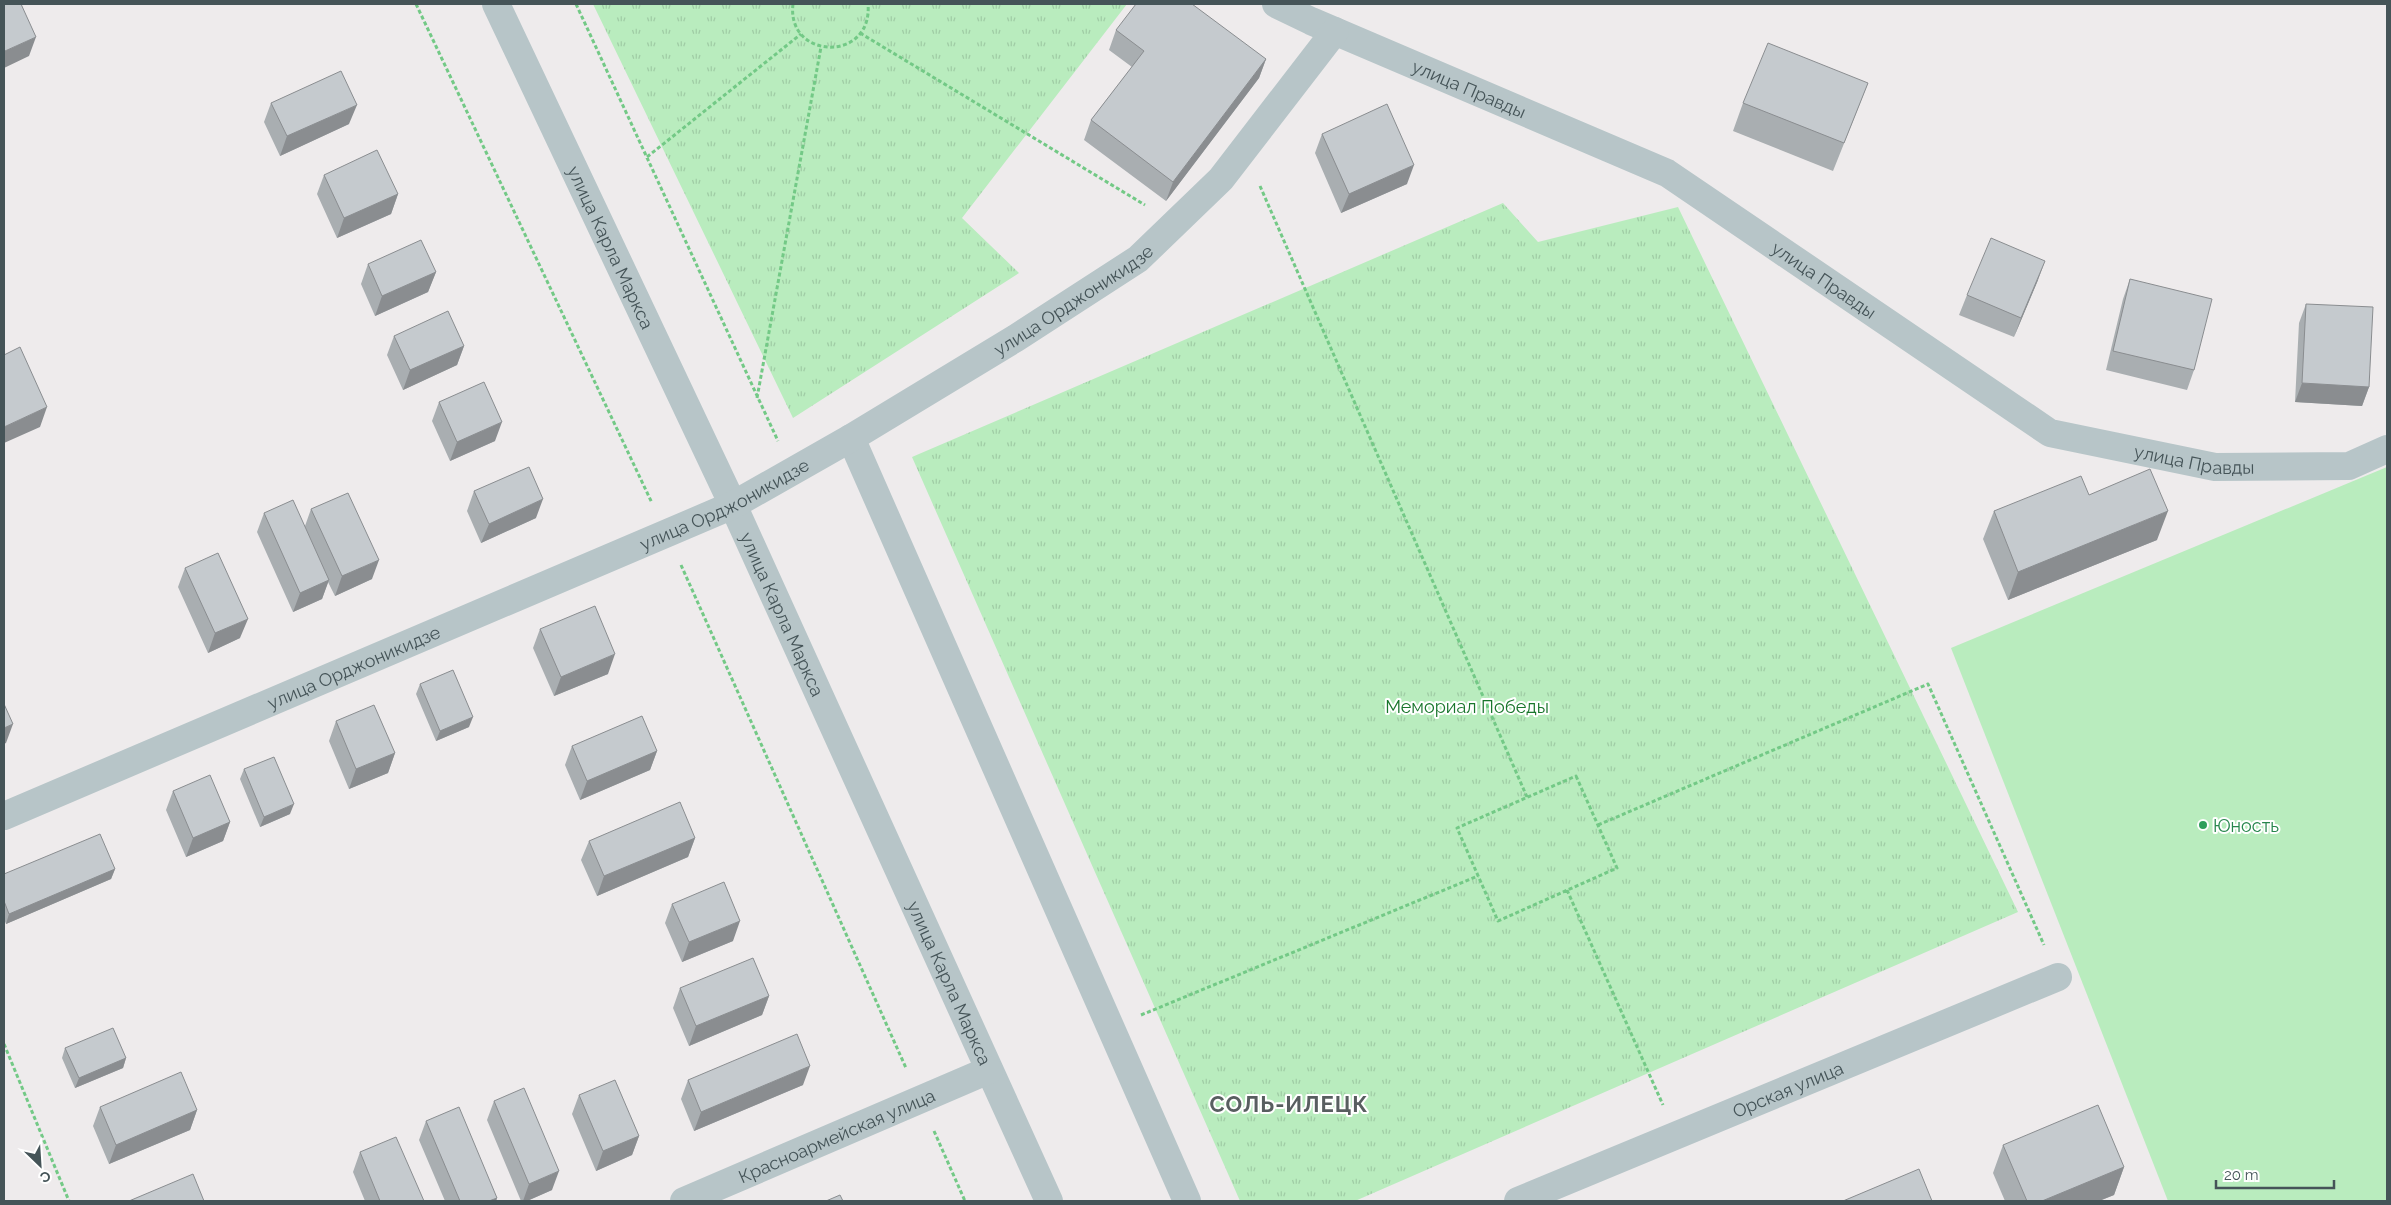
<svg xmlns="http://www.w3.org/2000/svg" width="2391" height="1205" font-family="Raleway,sans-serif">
	<defs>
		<pattern id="grass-tufts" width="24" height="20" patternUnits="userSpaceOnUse" patternTransform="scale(1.25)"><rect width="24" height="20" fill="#b9ecbe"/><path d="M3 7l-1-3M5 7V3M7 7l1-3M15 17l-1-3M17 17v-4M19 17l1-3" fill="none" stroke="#a0cca5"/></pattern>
	</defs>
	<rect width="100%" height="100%" fill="#eeebec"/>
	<path fill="url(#grass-tufts)" d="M593,4H1127L962,218L1019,273L793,418Z
		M1503,203L1538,242L1678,207L2018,912L1355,1201H1240L912,457Z"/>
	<path fill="#b9ecbe" d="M2387,467V1201H2168L1951,648Z"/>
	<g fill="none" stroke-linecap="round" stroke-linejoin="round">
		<path stroke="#73c986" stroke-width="3" stroke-dasharray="4 2.5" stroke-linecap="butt" d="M416,4L652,503
			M576,4L778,441
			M793,4C786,60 873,63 868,4
			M860,33L1145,205
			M647,157L801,34
			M1260,186L1527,797
			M757,398L821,47
			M681,565L906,1068
			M1576,776L1617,868L1498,921L1457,828Z
			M1598,825L1928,684L2044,945
			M1567,890L1663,1105
			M1141,1015L1478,876
			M4,1044L69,1201
			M934,1131L965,1201"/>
		<g stroke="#b7c5c8" stroke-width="28">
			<path id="s1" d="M496,4L733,505L1049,1201"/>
			<path id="s2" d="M1276,4L1311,21L1667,173L2050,433L2215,467L2349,466L2387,449"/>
			<path d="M851,438L1187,1201"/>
			<path id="s3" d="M4,816L733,505L851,438L1016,338L1138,259L1221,179L1335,31"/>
			<path id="s4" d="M684,1201L989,1070"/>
			<path id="s5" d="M1518,1201L2058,977"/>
		</g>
	</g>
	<path fill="#a9aeb1" d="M1116,30L1266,59L1259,78L1166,201L1084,140L1091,120L1132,67L1109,50Z
		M1868,83L1857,111L1833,171L1733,131L1743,103Z
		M271,103L349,124L280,156L264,122Z
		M1322,134L1407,184L1341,213L1315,153Z
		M324,175L398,194L391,214L337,238L317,194Z
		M368,264L436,272L428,292L375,316L361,284Z
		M2130,279L2194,370L2187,390L2106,370L2123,299Z
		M2038,280L2014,337L1959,315L1967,295Z
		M2306,304L2369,387L2362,406L2295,402L2299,323Z
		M394,336L464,346L457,365L403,390L387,355Z
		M439,402L495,441L450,461L432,421Z
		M474,491L536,518L481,543L467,511Z
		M2089,495L2157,540L2008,600L1983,539L1994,511Z
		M311,509L372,579L335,596L328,582L322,599L293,612L257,532L264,513L305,526Z
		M185,568L240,638L208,653L178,587Z
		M540,629L608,674L554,696L533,648Z
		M420,684L469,727L436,741L416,694Z
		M336,721L395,753L388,773L349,789L329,741Z
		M572,746L657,751L650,770L580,800L565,765Z
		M244,769L290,814L260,827L240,779Z
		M173,791L230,822L223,841L186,857L166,810Z
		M695,838L688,857L597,896L581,860L589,841Z
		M115,869L111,879L6,924L4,919V874Z
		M672,904L733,941L682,962L665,923Z
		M680,988L769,996L762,1015L689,1046L673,1008Z
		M65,1048L126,1058L123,1068L75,1088L62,1058Z
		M688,1080L803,1085L694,1131L681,1099Z
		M579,1095L639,1136L632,1155L596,1171L572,1114Z
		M494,1101L552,1190L527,1201H521L487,1120Z
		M100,1107L197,1110L190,1130L109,1164L93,1126Z
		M426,1121L497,1198L496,1201H445L419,1140Z
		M2003,1145L2124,1167L2114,1195L2099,1201H2005L1993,1173Z
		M360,1152L424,1201H365L353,1172Z"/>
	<path fill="#8a8d90" d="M36,37L29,56L4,68V54L5,51Z
		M1266,59L1259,78L1166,201L1173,182Z
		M357,105L349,124L280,156L287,136Z
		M1414,165L1407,184L1341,213L1349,194Z
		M398,194L391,214L337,238L344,218Z
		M2045,261L2038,280L2014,337L2021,318Z
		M436,272L428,292L375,316L382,296Z
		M464,346L457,365L403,390L410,370Z
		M2302,383L2369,387L2362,406L2295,402Z
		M47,407L40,427L4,443V427Z
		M502,422L495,441L450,461L457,442Z
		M543,499L536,518L481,543L489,524Z
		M2168,511L2157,540L2008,600L2018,572Z
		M379,560L372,579L335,596L342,576Z
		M329,580L322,599L293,612L300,593Z
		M248,619L240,638L208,653L215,633Z
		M615,654L608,674L554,696L561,677Z
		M473,717L469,727L436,741L440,731Z
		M13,724L6,743L4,744V728Z
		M657,751L650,770L580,800L587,781Z
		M395,753L388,773L349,789L356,769Z
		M294,804L290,814L260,827L264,817Z
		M230,822L223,841L186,857L193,838Z
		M695,838L688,857L597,896L604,876Z
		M115,869L111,879L6,924L9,914Z
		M740,921L733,941L682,962L689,942Z
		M769,996L762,1015L689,1046L696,1026Z
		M126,1058L123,1068L75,1088L79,1078Z
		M810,1066L803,1085L694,1131L701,1112Z
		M197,1110L190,1130L109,1164L116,1145Z
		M639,1136L632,1155L596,1171L603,1151Z
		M2124,1167L2114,1195L2099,1201H2042Z
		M559,1171L552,1190L527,1201H523L529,1184Z
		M497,1198L496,1201H489Z"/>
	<path fill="#c5cace" stroke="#8a8d90" d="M4,4H21L36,37L5,51L4,48Z
		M1136,4H1192L1266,59L1173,182L1091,120L1144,51L1116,30Z
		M1768,43L1868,83L1844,143L1743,103Z
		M341,71L357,105L287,136L271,103Z
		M1387,104L1414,165L1349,194L1322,134Z
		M377,150L398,194L344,218L324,175Z
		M1991,238L2045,261L2021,318L1967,295Z
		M421,240L436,272L382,296L368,264Z
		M2130,279L2212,299L2194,370L2113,351Z
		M2306,304L2373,307L2369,387L2302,383Z
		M448,311L464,346L410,370L394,336Z
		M20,347L47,407L4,427V355Z
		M484,382L502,422L457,442L439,402Z
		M529,467L543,499L489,524L474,491Z
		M2150,469L2168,511L2018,572L1994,511L2081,476L2089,495Z
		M348,493L379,560L342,576L311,509Z
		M293,500L329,580L300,593L264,513Z
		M218,553L248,619L215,633L185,568Z
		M595,606L615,654L561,677L540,629Z
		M453,670L473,717L440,731L420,684Z
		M4,704L13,724L4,728Z
		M374,705L395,753L356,769L336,721Z
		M642,716L657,751L587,781L572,746Z
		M274,757L294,804L264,817L244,769Z
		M210,775L230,822L193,838L173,791Z
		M680,802L695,838L604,876L589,841Z
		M100,834L115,869L9,914L4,901V874Z
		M724,882L740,921L689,942L672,904Z
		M753,958L769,996L696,1026L680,988Z
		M113,1028L126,1058L79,1078L65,1048Z
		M797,1034L810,1066L701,1112L688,1080Z
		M181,1072L197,1110L116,1145L100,1107Z
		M615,1080L639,1136L603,1151L579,1095Z
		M524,1088L559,1171L529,1184L494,1101Z
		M2098,1105L2124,1167L2042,1201H2027L2003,1145Z
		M459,1107L497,1198L489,1201H460L426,1121Z
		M396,1137L424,1201H380L360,1152Z
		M1919,1169L1932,1201H1843Z
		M193,1174L204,1201H129Z
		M840,1195L843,1201H826Z"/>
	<circle fill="#2e9e5b" stroke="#fff" stroke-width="2" cx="2203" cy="825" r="5"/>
	<g text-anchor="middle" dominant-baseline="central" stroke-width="4" stroke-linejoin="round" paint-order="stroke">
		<g font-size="18" fill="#455458" stroke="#fff">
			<text stroke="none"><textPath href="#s2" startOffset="211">улица Правды</textPath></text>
			<text stroke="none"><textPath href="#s1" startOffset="269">улица Карла Маркса</textPath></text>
			<text stroke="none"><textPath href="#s2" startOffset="616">улица Правды</textPath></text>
			<text stroke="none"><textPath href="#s3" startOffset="1190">улица Орджоникидзе</textPath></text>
			<text stroke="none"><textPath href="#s2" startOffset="1036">улица Правды</textPath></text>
			<text stroke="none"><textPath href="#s3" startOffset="785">улица Орджоникидзе</textPath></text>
			<text stroke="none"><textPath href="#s1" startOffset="674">улица Карла Маркса</textPath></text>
			<text stroke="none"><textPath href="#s3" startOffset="380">улица Орджоникидзе</textPath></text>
			<text stroke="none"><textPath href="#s1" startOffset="1079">улица Карла Маркса</textPath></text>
			<text stroke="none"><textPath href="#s5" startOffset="292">Орская улица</textPath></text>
			<text stroke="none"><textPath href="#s4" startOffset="166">Красноармейская улица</textPath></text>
		</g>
		<g font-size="18" fill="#19762c" stroke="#fff">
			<text x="1467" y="706">Мемориал Победы</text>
		</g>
		<g font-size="18" fill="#27864d" stroke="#fff" text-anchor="start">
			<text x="2213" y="825">Юность</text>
		</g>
		<g font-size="22" font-weight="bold" letter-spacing="1" fill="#585e60" stroke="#fff">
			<text x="1289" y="1104">СОЛЬ-ИЛЕЦК</text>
		</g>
	</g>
	<rect width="2391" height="1205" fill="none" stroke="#455458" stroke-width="10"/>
	<g transform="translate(40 1165) rotate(155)" stroke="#ffffff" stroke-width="4" paint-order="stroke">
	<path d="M0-4L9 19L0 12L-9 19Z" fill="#455458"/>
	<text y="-8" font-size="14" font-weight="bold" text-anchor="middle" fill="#455458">С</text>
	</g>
	<path d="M2216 1180v8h118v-8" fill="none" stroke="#455458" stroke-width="2.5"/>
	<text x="2224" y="1180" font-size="15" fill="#455458" stroke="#ffffff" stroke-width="4" paint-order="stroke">20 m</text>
</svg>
